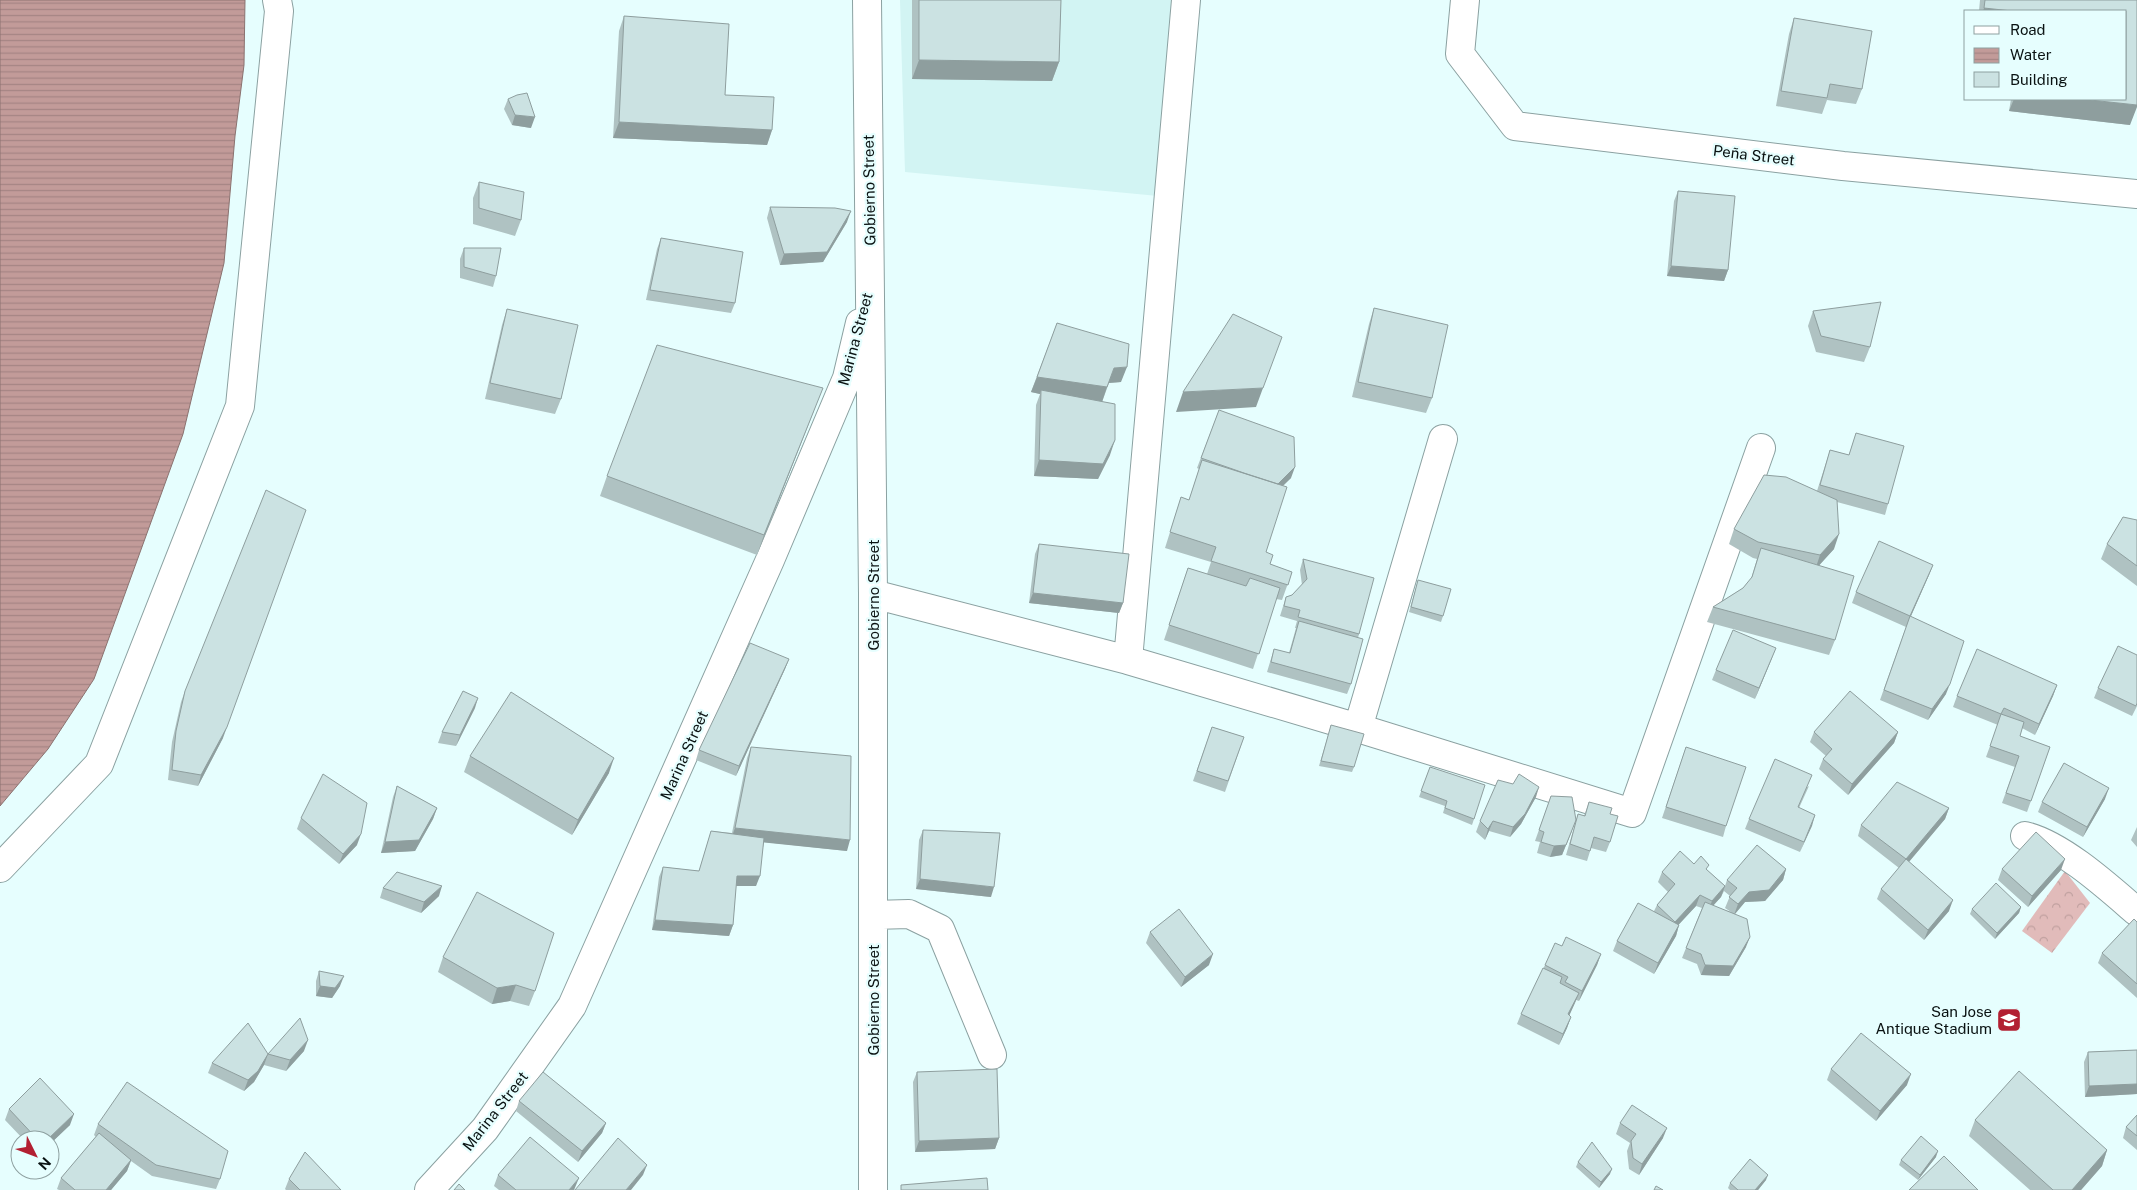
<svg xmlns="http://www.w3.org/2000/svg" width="2137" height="1190" font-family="'Public Sans',sans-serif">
	<defs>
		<pattern id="park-crowns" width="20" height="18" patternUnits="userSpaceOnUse" patternTransform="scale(1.25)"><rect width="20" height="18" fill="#e1bbba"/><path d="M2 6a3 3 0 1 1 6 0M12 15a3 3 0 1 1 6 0" fill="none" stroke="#c0a09f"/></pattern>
		<pattern id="water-rules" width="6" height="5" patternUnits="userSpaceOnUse" patternTransform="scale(1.25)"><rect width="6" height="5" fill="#c29b99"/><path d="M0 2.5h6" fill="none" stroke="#a58483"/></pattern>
	</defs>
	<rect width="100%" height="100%" fill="#e6fefe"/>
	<path fill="#d2f4f3" d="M900,0H1177L1158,196L905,172Z"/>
	<path fill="url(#park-crowns)" d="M2065,871L2090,903L2052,953L2022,931Z"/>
	<path fill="url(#water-rules)" stroke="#8b7270" d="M0,0H245L244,65L235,136L224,263L183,434L94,679L48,749L0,806Z"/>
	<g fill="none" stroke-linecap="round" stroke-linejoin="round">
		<defs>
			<path id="minor" d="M867,0L873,594V1190
				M1465,0L1460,54L1515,126L1843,166L2137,194
				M873,594L1128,660L1186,0
				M1128,660L1358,728L1632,813L1761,448
				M1358,728L1443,439
				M2025,836C2062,845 2108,887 2137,912
				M0,868L99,764L240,406L279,11L277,0
				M873,915L909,914L940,929L992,1055
				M429,1190L485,1129L572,1006L770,560L847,378L860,323"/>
		</defs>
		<use href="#minor" stroke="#8ba1a1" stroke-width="30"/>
		<use href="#minor" stroke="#fff" stroke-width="28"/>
	</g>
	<path fill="#afc2c2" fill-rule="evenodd" d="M912,0H1061L1059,62L1052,81L912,79Z
		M1980,0H2137L2130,125L2009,111L2011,99H2126V11H1979Z
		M624,16L725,95L772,130L767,145L613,138L619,31Z
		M1794,18L1862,89L1856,104L1827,100L1822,114L1776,106L1789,34Z
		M508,99L531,128L512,125L504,109Z
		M479,182L521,220L515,236L473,224V198Z
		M1678,191L1728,270L1724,281L1667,276L1674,201Z
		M770,207L847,222L823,262L780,265L767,218Z
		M661,238L735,303L731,313L646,300L657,249Z
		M464,248L496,276L493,287L460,278V259Z
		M1374,308L1432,398L1426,413L1352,397L1369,324Z
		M507,309L561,399L555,414L485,399L502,325Z
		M1813,311L1870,347L1864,362L1816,352L1808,326Z
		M1057,323L1121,382L1109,383L1102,402L1110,455L1098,479L1034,476L1036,405L1040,394L1031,392Z
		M815,408L757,555L600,496L607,476Z
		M1219,410L1291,478L1283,486L1266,552L1270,564L1292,572L1282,600L1276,599L1253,669L1164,640L1188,568L1207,574L1211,562L1165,548L1181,497L1189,500L1199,469L1197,468Z
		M1856,433L1888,504L1885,515L1837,502L1834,549L1819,565L1835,640L1829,655L1707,622L1713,607L1743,588L1751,579L1757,559L1753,558L1729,544L1734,529L1817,491L1830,450L1849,455Z
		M2137,520V586L2101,559L2107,544Z
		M1039,544L1123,603L1119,613L1029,603L1035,554Z
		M1303,559L1359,634L1358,638L1351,684L1347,694L1267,672L1274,649L1289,653L1296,628H1295L1297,621L1280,616L1286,597L1292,595L1302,585L1300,570Z
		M1933,565L1929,575L1911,616L1946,694L1928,720L1880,700L1906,627L1852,603L1856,592Z
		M1418,580L1443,616L1441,622L1409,612Z
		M1772,658L1755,699L1712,680L1716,670Z
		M789,659L785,669L736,776L696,760L699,750Z
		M2057,685L2053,696L2035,735L2022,728L2020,736L2050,747L2027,812L2002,803L2015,767L1986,757L1998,724V725L1953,707L1957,696Z
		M2098,688L2137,706L2132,716L2094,698Z
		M185,691L223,738L198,786L168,780L172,742L181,702Z
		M475,708L456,746L438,743L442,732Z
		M1331,725L1354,767L1352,772L1319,766Z
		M1212,727L1244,737L1225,792L1193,781Z
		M1814,732H1898L1894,743L1848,795L1819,769L1823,759L1826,756L1810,742Z
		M751,747L847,851L764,842L756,886H736L733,925L729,936L652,930L659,877L663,867L699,871L711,831L732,833L747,758Z
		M1686,747L1726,826L1723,837L1662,818Z
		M470,756L609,773L572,835L464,772Z
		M1430,767L1474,819L1472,825L1443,813L1445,806L1419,797Z
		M397,786L437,808L433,819L415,851L381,853L393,797Z
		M1809,786L1799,808L1815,815L1800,852L1745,829L1749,819Z
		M1551,796L1572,831L1562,855L1550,857L1537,853L1540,842L1535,841Z
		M1536,797L1521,824L1510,837L1489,831L1485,840L1476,832L1480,821Z
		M2105,799L2083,837L2038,812L2042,802Z
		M1589,802L1610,814V842L1606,852L1591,848L1587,861L1566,855L1578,814L1584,816Z
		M1949,808L1945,819L1909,862L1949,911L1924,940L1877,899L1881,889L1899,868L1858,836L1861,825Z
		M301,818L357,845L339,864L297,829Z
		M2137,827V847L2131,840Z
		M923,830L991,897L916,889L919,840Z
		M1694,864L1707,870L1725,886L1727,880L1786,869L1783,880L1765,901L1745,902L1735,914L1746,947L1729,976L1701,975L1697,964L1682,958L1702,908L1696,906L1678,925H1679L1676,936L1654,974L1613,951L1617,941L1654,911L1657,905L1668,892L1658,882L1662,872ZM1724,891L1730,896L1725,908L1731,912L1713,906L1721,897Z
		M2002,869L2061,870L2028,907L1998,880Z
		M383,888L439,896L421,913L380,898Z
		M2021,907L2019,913L1995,939L1970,914L1972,909Z
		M2137,922V998L2098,963L2102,953Z
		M1150,932L1209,965L1181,987L1146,943Z
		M1562,946L1601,954L1597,965L1579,1001L1576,1000L1569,1015L1571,1017L1567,1028L1559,1045L1517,1024L1521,1014L1545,965Z
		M443,957L535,991L529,1006L510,1001L492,1004L438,972Z
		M319,971L340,986L332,998L316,996V981Z
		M2137,1050V1094L2085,1097L2084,1062L2088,1052Z
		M304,1051L286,1071L264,1065L254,1082L244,1091L208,1073L212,1063L268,1054Z
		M1831,1069L1907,1085L1876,1121L1827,1080Z
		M917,1072L999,1138L995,1149L915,1152L913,1082Z
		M519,1101L606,1123L602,1133L578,1162L516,1111Z
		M9,1109L70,1125L50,1144V1140H24L5,1120Z
		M2137,1115V1150L2123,1138L2126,1127Z
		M1975,1120L2107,1150L2102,1166L2081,1190H2030L1969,1136Z
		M1620,1123L1663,1138L1639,1175L1629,1169L1627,1151L1630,1143L1616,1134Z
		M98,1124L220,1179L216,1189L152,1176L131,1161L127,1171L111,1190H59L57,1189L61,1178L96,1137L94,1135Z
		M1936,1157L1918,1180L1899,1165L1901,1160Z
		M1578,1162L1610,1174L1599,1188L1576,1167Z
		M498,1175L575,1189L574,1190H499L494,1186Z
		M289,1179L341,1190H286L285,1189Z
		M1766,1180L1758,1190H1730L1728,1188L1730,1183Z"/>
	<path fill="#8e9e9e" d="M1984,8L2012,11H1983Z
		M919,60L1059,62L1052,81L912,79Z
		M2014,99H2081L2137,105V107L2130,125L2009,111Z
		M515,115L535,117L531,128L512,125Z
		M619,122L772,130L767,145L613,138Z
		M851,211L847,222L823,262L780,265L784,254Z
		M1671,266L1728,270L1724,281L1667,276Z
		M1127,367L1121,382L1108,383L1114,368Z
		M1037,377L1107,387L1102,402L1041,390L1040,394L1031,392Z
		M823,388L815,408L757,555L764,535Z
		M1263,388L1256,407L1176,412L1183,392Z
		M1115,440L1110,455L1098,479L1034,476L1039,460Z
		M1295,467L1291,478L1272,496L1276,485Z
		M1839,534L1834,549L1815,570L1820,555Z
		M1933,565L1929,575L1907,625L1910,616Z
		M1033,593L1123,603L1119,613L1029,603Z
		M1776,648L1772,658L1755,699L1759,688Z
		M789,659L785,669L736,776L739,766Z
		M1950,684L1946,694L1928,720L1932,709Z
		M2057,685L2053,696L2035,735L2039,724Z
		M478,698L475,708L456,746L460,735Z
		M227,727L223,738L198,786L201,775Z
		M1898,732L1894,743L1848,795L1852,784Z
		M614,758L609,773L572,835L578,820Z
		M1539,787L1536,797L1521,824L1510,837L1513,827Z
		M2109,788L2105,799L2083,837L2087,827Z
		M437,808L433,819L415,851L381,853L385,842Z
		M1949,808L1945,819L1902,870L1906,859Z
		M1815,815L1812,826L1800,852L1804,842Z
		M1576,820L1562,855L1550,857L1554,846Z
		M1493,821L1489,831L1485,840L1488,829Z
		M735,828L850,840L847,851L731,839Z
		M361,834L357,845L339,864L343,854Z
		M2065,859L2061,870L2028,907L2032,896Z
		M1786,869L1783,880L1765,901L1745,902L1734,915L1738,904L1749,892Z
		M737,876H760L756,886H733Z
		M920,879L994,887L991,897L916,889Z
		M442,886L439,896L421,913L424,902Z
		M1725,886L1721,897L1708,911L1712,901Z
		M1700,895L1696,906L1671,933L1675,922Z
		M1953,900L1949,911L1924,940L1928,930Z
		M2021,907L2019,913L1995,939L1997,933Z
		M655,920L733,925L729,936L652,930Z
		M1679,925L1676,936L1654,974L1658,963Z
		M1750,937L1746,947L1729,976L1701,975L1705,965Z
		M1213,954L1209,965L1181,987L1185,977Z
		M1601,954L1597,965L1579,1001L1582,991Z
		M344,976L340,986L332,998L316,996L320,986Z
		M516,985L510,1001L492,1004L497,988Z
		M1579,993L1575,1003L1565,1025L1568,1014Z
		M1571,1017L1567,1028L1559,1045L1563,1034Z
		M308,1040L304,1051L286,1071L290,1060Z
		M268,1054L264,1065L254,1082L244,1091L248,1080Z
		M1911,1074L1907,1085L1876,1121L1880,1111Z
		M2137,1084V1094L2085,1097L2089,1086Z
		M74,1114L70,1125L50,1144V1140H47Z
		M606,1123L602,1133L578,1162L582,1151Z
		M1667,1128L1663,1138L1639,1175L1642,1164Z
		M999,1138L995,1149L915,1152L919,1141Z
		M2107,1150L2102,1166L2081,1190H2072Z
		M1938,1151L1936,1157L1918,1180L1920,1175Z
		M131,1160L127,1171L111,1190H106Z
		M647,1165L643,1175L631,1190H626Z
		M1612,1169L1610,1174L1599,1188L1601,1182Z
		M1768,1175L1766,1180L1758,1190H1755Z
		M579,1178L574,1190H569Z"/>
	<path fill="#cbe2e2" stroke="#8e9e9e" d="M919,0H1061L1059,62L919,60Z
		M1985,0H2137V105L2081,99H2126V11H2012L1984,8Z
		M624,16L729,24L725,95L774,97L772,130L619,122Z
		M1794,18L1872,31L1862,89L1830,84L1827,98L1781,91Z
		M527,93L535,117L515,115L508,99L517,95Z
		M479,182L524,192L521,220L479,208Z
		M1678,191L1735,196L1728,270L1671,266Z
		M770,207L835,208L851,211L827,252L784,254Z
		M661,238L743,252L735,303L650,290Z
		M464,248H501L496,276L464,267Z
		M1881,302L1870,347L1821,336L1813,311Z
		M1374,308L1448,325L1432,398L1358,382Z
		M507,309L578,325L561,399L490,383Z
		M1233,314L1282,337L1263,388L1183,392Z
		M1057,323L1129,344L1127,367L1114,368L1107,387L1037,377Z
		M657,345L823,388L764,535L607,476Z
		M1041,390L1115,404V440L1103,464L1039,460Z
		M1219,410L1294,437L1295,467L1278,484L1244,473L1201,458Z
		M1856,433L1904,446L1888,504L1820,485L1830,450L1849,455Z
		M1202,460L1287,487L1266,552L1273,555L1270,564L1292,572L1288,585L1211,561L1216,547L1170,532L1181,497L1189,500Z
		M1764,475L1786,477L1837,500L1839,534L1820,555L1758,542L1734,529Z
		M266,490L306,510L227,727L201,775L172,770L176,731L185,691Z
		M2123,517L2137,520V566L2107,544Z
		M1879,541L1933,565L1910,616L1856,592Z
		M1039,544L1129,554L1123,603L1033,593Z
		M1761,548L1854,576L1835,640L1713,607L1743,588L1752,577Z
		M1303,559L1374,578L1359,634L1298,617L1300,610L1284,606L1286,597L1292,595L1307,579Z
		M1188,568L1246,586L1250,578L1280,588L1259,654L1169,625Z
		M1418,580L1451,589L1443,616L1411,607Z
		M1910,616L1964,641L1950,684L1932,709L1884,690Z
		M1299,621L1363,639L1351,684L1271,662L1274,649L1290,653Z
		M1733,630L1776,648L1759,688L1716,670Z
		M750,643L789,659L739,766L699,750Z
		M2118,646L2137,655V703L2136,706L2098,688Z
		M1977,649L2057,685L2039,724L2004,708L2001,714L1957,696Z
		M463,691L478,698L460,735L442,732Z
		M1850,691L1898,732L1852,784L1823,759L1832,749L1814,732Z
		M511,692L614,758L578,820L470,756Z
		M2001,714L2024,722L2020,736L2050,747L2031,801L2006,793L2019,756L1990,746Z
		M1331,725L1364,734L1354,767L1321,761Z
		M1212,727L1244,737L1228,781L1197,771Z
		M751,747L851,756L850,840L735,828Z
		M1686,747L1746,767L1726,826L1666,807Z
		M1775,759L1812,775L1798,807L1815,815L1804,842L1749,819Z
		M2064,763L2109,788L2087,827L2042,802Z
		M1430,767L1485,785L1474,819L1445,808L1447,801L1421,791Z
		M323,774L367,803L361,834L343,854L301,818Z
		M1519,774L1539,787L1525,814L1513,827L1493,821L1488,829L1480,821L1498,780L1513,784Z
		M1897,782L1949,808L1906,859L1861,825Z
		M397,786L437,808L419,840L385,842Z
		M1551,796L1572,797L1576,820L1566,845L1554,846L1541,842L1544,832L1539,830Z
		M1589,802L1612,808L1610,814L1618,816L1610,842L1594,837L1590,851L1570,844L1578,814L1585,816Z
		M923,830L1000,833L994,887L920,879Z
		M711,831L764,838L760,876H737L733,925L655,920L663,867L699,871Z
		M2036,832L2065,859L2032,896L2002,869Z
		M1757,845L1786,869L1769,890L1749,892L1738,904L1729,897L1737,888L1727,880Z
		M1680,851L1694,864L1701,856L1709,865L1706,869L1725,886L1712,901L1700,895L1675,922L1657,905L1675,884L1662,872Z
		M1906,859L1953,900L1928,930L1881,889Z
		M397,872L442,886L424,902L383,888Z
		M1996,883L2021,907L1997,933L1972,909Z
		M477,892L554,933L535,991L516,985L497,988L443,957Z
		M1705,902L1747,919L1750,937L1733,966L1705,965L1701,954L1686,948Z
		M1638,903L1679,925L1658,963L1617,941Z
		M1179,909L1213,954L1185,977L1150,932Z
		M2134,919L2137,922V984L2102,953Z
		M1566,937L1601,954L1582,991L1565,982L1568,977L1545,965L1555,943L1562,946Z
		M1543,968L1562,977L1560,983L1579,993L1568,1014L1571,1017L1563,1034L1521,1014Z
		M319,971L344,976L335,988L320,986Z
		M300,1018L308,1040L290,1060L268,1054Z
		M248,1023L268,1054L258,1071L248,1080L212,1063Z
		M1861,1033L1911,1074L1880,1111L1831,1069Z
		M2137,1050V1084L2089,1086L2088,1052Z
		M997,1069L999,1138L919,1141L917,1072Z
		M2019,1071L2107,1150L2072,1190H2053L1975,1120Z
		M543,1072L606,1123L582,1151L519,1101Z
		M40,1078L74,1114L47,1140H38L9,1109Z
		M127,1082L228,1151L220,1179L156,1165L98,1124Z
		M1632,1105L1667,1128L1642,1164L1633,1158L1631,1141L1636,1134L1620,1123Z
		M2137,1115V1136L2126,1127Z
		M99,1133L131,1160L106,1190H75L61,1178Z
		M1921,1136L1938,1151L1920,1175L1901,1160Z
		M530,1137L579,1178L569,1190H516L498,1175Z
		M618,1138L647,1165L626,1190H575Z
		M1592,1142L1612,1169L1601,1182L1578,1162Z
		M305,1152L341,1190H300L289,1179Z
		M1944,1156L1978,1190H1909Z
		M1750,1159L1768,1175L1755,1190H1738L1730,1183Z
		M987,1178L988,1190H901V1185Z
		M459,1184L465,1190H454Z
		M1656,1186L1663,1190H1654Z"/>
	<defs>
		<symbol id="school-square" viewBox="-11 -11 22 22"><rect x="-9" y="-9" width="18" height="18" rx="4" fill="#b22032" stroke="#e6fefe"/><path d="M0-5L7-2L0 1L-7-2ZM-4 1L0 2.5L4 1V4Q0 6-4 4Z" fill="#fff"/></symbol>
	</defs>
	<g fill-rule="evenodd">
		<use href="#school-square" x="1995" y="1006" width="28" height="28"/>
	</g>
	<g text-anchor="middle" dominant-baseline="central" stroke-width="4.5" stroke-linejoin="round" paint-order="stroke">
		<g font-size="15" fill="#0a1212" stroke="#e6fefe">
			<text transform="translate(1754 155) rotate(7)">Peña Street</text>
			<text transform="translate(869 190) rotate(-91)">Gobierno Street</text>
			<text transform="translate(855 339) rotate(-75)">Marina Street</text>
			<text transform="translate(873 595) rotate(-90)">Gobierno Street</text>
			<text transform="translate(684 755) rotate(-66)">Marina Street</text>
			<text transform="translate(873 1000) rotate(-90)">Gobierno Street</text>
			<text transform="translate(495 1111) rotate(-52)">Marina Street</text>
		</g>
		<g font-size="15" fill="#0a1212" stroke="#e6fefe" text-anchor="end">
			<text x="1992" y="1011">San Jose<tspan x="1992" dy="17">Antique Stadium</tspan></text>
		</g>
	</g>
	<rect x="1964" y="10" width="162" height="90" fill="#e6fefe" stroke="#8ea0a0"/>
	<rect x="1974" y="26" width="25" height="8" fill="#ffffff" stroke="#8ea0a0"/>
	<text x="2010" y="35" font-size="15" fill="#0a1212">Road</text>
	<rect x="1974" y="48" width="25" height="15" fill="url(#water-rules)" stroke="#8ea0a0"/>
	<text x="2010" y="60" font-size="15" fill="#0a1212">Water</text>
	<rect x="1974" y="72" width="25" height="15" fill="#cbe2e2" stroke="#8ea0a0"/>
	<text x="2010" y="85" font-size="15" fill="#0a1212">Building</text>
	<g transform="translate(35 1155) rotate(132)"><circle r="24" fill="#e6fefe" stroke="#8ea0a0"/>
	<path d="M0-4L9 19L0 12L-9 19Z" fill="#b22032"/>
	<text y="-8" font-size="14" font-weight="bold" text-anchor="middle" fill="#0a1212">N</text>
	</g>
</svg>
